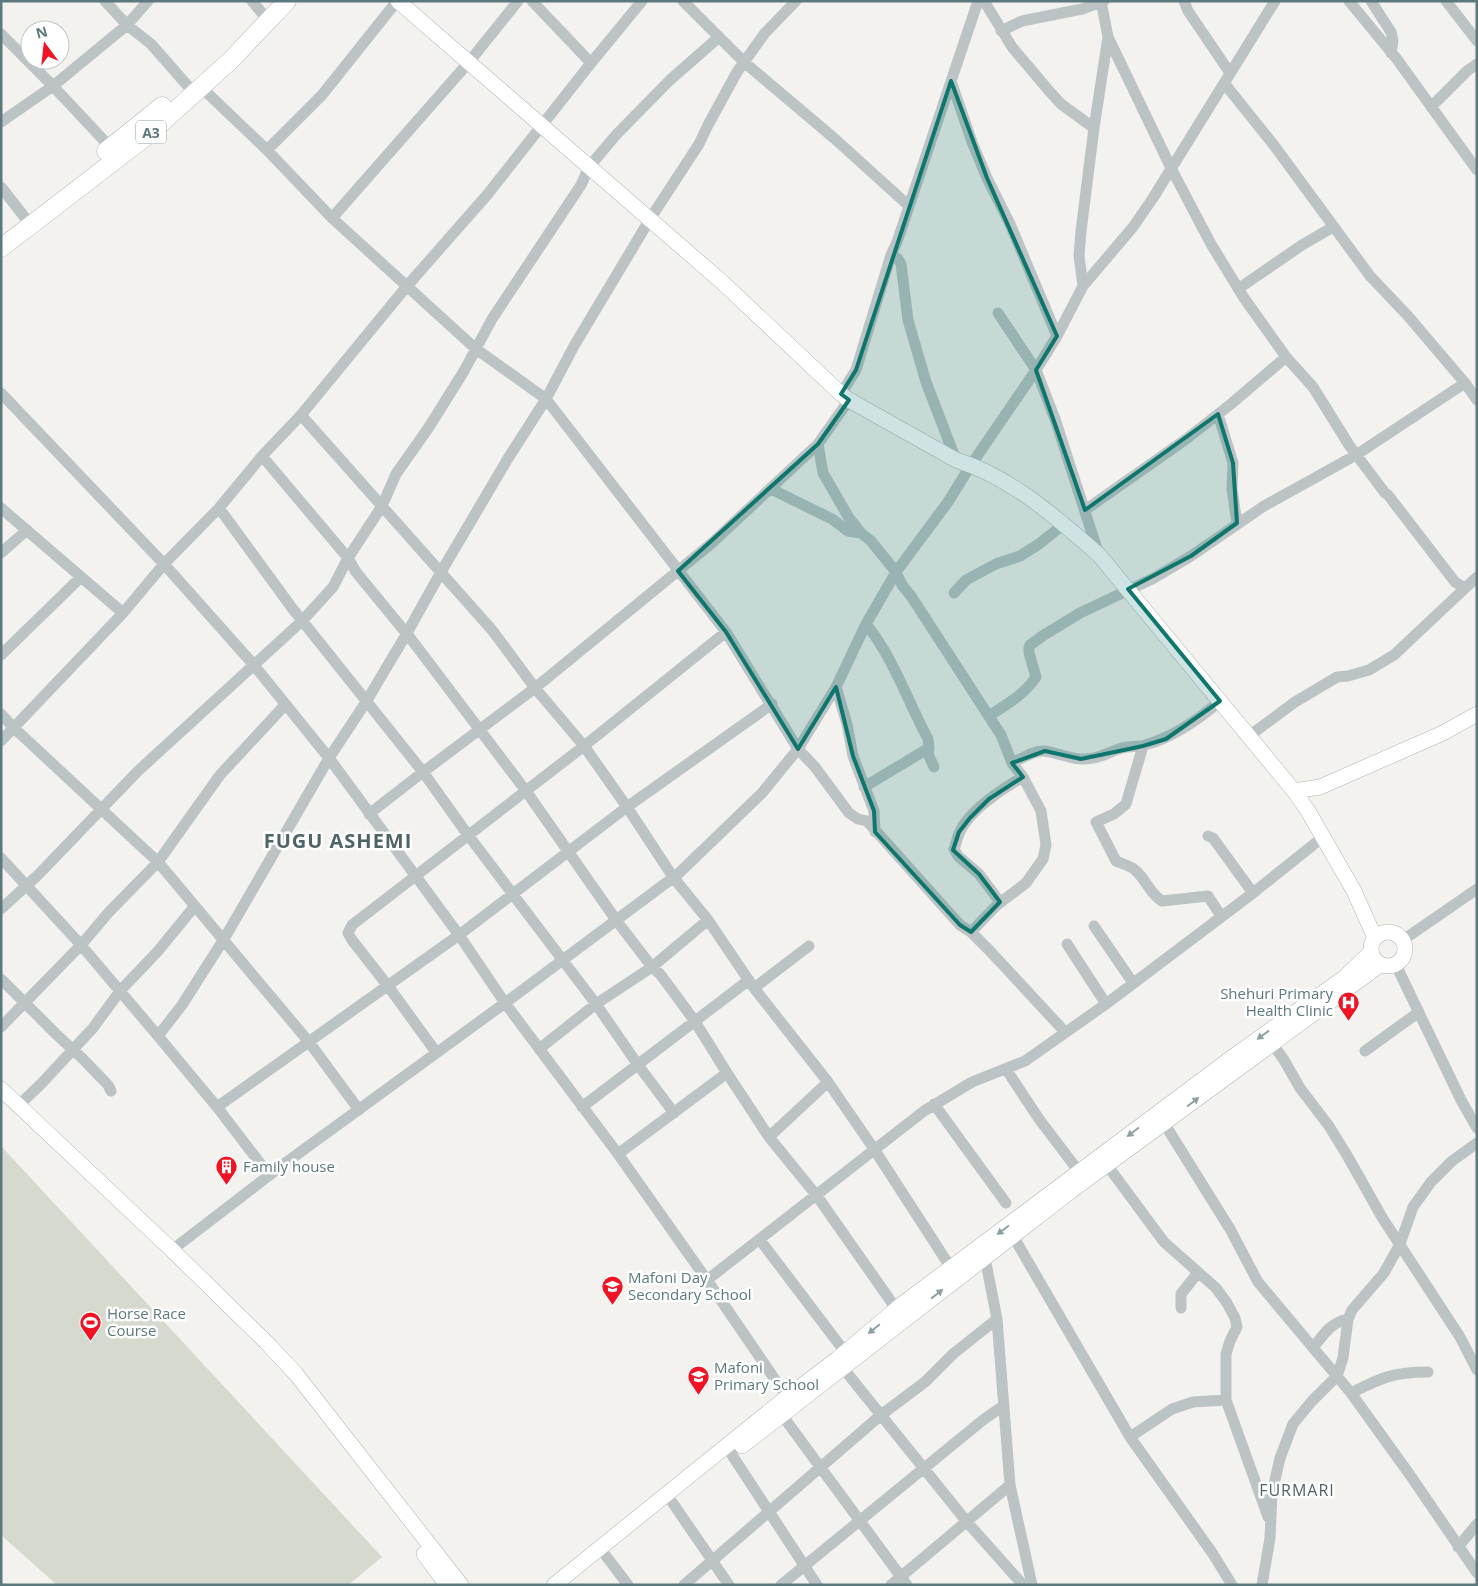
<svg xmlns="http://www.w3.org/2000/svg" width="1478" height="1586" font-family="'Open Sans',sans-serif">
	<rect width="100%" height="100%" fill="#f4f2ef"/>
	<path fill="#d5d9ce" d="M1,1146L382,1557L348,1585H57L1,1535Z"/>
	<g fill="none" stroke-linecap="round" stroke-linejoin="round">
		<defs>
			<path id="major" d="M398,1L722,282L841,394L849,400L956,460C1011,477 1057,518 1099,555L1294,791L1308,811L1354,891L1375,938
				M1294,791L1320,787L1443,733L1477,714
				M1371 949a17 17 0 1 1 34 0a17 17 0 1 1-34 0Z
				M1,1089L172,1250L266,1342L296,1374L461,1585
				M742,1446L1071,1191L1380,965
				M424,1554L447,1585
				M554,1585L787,1397L836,1360L901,1305L1234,1056L1345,977L1371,952"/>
			<path id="highway" d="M106,151L162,106
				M1,248L148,135L231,60L287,1"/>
		</defs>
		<use href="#major" stroke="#acb5b7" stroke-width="16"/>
		<use href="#highway" stroke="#aeb5b7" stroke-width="19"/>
		<path stroke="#bbc3c4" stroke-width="11" d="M105,1L127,25L151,44L187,85
			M252,1L262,13
			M532,1L591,63
			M683,1L744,62L835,139L909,206
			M984,1L1012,47L1050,92L1061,104L1094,128
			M1101,1L1108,37L1172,170L1211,244L1244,298L1286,357L1313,387L1349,445L1385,493L1388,495L1455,582L1465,588
			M1184,1L1188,11L1230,73
			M1349,1L1396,58L1477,170
			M1371,1L1391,32L1393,41L1391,53
			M1446,1L1477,41
			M1001,31L1022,21L1082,9L1104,1
			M1,34L53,86L111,148
			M951,81L972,142L987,178L1010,224L1057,336
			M1224,83L1273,144L1370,276L1408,316L1465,383L1477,400
			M201,87L267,150L332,218L476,349L546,399L726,632L798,749L815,767L849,813L858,819L867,821L960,925L971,932L990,951L1065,1032
			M1431,107L1467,71L1477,64
			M1,122L53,86L127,25L148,1
			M267,150L322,95L397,1
			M1,187L30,224
			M332,218L469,62L518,1
			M891,255L898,259L901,264L908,320L926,382L956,460
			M1083,286L1079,256L1081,231L1094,128L1108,37
			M1238,289L1302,245L1333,227
			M998,313L1036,370L1055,419L1099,555
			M1,393L164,564L253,664L329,758L459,935L505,1003L618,1154L707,1280L787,1397
			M841,394L856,370L891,255L897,242L978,1
			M1218,414L1233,463L1232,489L1237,523
			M301,415L492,630L535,688L584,746L627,807L673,877L708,920L754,988L828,1082L874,1149L951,1268
			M818,444L823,473L849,518L861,533L871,541L896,572L902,585L911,596L1001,735L1012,763L1023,777L1041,811L1046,845L1043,859L1026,883L997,905L971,932
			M262,456L348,558L356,572L411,639L526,791L616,920L652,967L660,974L694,1020L727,1073L769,1137L817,1196L897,1310
			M771,489L832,519L848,531L861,533
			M1,508L123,613
			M219,508L292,608L423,772L468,835L596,1004L638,1065L674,1113
			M1085,510L1185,440L1231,404L1286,357
			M1,553L27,530
			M954,593L966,580L996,564L1020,556L1039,544L1064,524
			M866,624C893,657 908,702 928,739L929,748L928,754L934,767
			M1,655L81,577
			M836,687L847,724L853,756L874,811L875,832
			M1,714L13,727L158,862L309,1042L359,1110
			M989,716C1007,704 1024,695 1036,677L1029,653V648L1030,645L1044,635L1080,613L1154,578L1191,556L1264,506L1356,455L1465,383
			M1249,736L1295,702L1337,677L1348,676L1369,670L1394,655L1477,577
			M1,741L123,613L164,564L219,508L262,456L301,415L407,286L487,195L591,63L642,1
			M1143,746L1126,804L1114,814L1096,822L1116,861C1122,864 1129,865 1135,870C1146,879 1150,894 1162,901L1208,896L1221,916
			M1012,763C1021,759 1034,750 1044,751C1056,752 1069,759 1082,759C1097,760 1108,752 1122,748C1129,746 1137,747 1145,745C1174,737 1198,720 1220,701
			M864,787L929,748
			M369,814L423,772L535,688L712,543L818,444L849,400
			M1208,836L1213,838L1253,893
			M1,858L81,945L158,1036L217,1107L269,1175
			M1000,902L979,874L958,856L954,849C956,844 957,838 959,834C967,812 1003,788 1023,777
			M1,909L38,875L138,771L302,621L333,587L348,558L382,506L396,474L429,427L464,371L492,319L581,185L589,167L616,135L670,80L719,37
			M1094,926L1133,983
			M1403,940L1477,889
			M1067,944L1106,1004
			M1396,965L1461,1100L1477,1128
			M1,979L56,1034L82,1058L108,1085L111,1091
			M754,988L809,946
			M1,1027L81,945L109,912L158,862L220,775L285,705
			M158,1036L182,1005L224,939L329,758L366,702L407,633L441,572L507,460L546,399L574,346L650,219L699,144L708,125L737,72L765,33L796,1
			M1272,1043L1284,1060L1300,1088L1329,1126L1348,1157L1383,1219L1460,1337L1477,1370
			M539,1049L596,1004L652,967L708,920
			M1365,1051L1419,1012
			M436,1052L388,986L352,940L348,933L352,925L584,746L726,632
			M1006,1069L1039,1119L1083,1177
			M934,1104L1006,1203
			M19,1105L41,1084L93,1028L120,991L158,951L194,907
			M217,1107L459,935L627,807L772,704
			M582,1107L749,980
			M1164,1123L1230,1229L1258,1282L1351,1393L1410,1475L1477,1573
			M769,1137L828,1082
			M618,1154L727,1073
			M1107,1165L1164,1242L1216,1288L1227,1303L1235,1318L1237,1327L1230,1341L1226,1354V1400L1268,1517
			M1013,1236L1130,1437L1213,1554L1232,1585
			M760,1240L845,1352
			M172,1250L284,1164L505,1003L678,874L762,793L798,749L836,687L866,624L896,572L948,502L971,465L1036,370L1057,336L1083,286L1133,227L1153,198L1275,1
			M985,1258L997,1319L1010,1485L1032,1585
			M707,1280L924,1111L972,1082L1025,1061L1106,1004L1253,893L1323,837
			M1181,1308V1294L1196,1275V1271
			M1313,1348C1324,1334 1330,1323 1348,1319
			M839,1363L967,1522L1023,1585
			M1351,1393C1381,1378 1393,1372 1428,1372
			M782,1415L907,1585
			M1130,1437L1172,1409L1193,1402L1226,1400
			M732,1455L817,1585
			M672,1502L729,1585
			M1458,1547L1477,1524
			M606,1556L628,1585
			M684,1585L881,1415L925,1382L953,1354L997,1319
			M781,1585L983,1420L1003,1406
			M891,1585L1010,1485
			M1262,1585L1270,1538L1272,1493L1280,1458L1293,1424L1312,1401L1337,1376L1343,1358L1348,1319L1352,1310L1384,1273L1400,1244L1413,1207L1431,1182L1452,1161L1477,1143"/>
		<use href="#major" stroke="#fff" stroke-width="15"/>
		<use href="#highway" stroke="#fff" stroke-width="18"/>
	</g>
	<defs><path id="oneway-solid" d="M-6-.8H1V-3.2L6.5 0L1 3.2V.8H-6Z" transform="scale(1.25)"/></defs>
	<g fill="#8da1a4">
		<use href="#oneway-solid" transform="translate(1263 1035) rotate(144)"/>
		<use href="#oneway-solid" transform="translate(1193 1102) rotate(-37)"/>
		<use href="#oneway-solid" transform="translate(1133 1132) rotate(143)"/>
		<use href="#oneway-solid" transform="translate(1003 1230) rotate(143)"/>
		<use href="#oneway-solid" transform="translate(937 1294) rotate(-38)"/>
		<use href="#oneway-solid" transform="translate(874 1329) rotate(141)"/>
	</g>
	<path fill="#0f766e" fill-opacity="0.2" stroke="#0f766e" stroke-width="4" stroke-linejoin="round" d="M951,81L987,178L1057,336L1036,370L1085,510L1218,414L1233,463L1237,523L1191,556L1128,589L1220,701L1166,739L1143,746L1081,759L1045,751L1012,763L1023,777L989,799L970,818L959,832L953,850L979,874L1000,902L971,932L960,925L875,832L874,811L853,756L836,687L798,749L726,632L678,571L818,444L849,400L841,394L856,370Z"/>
	<defs>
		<symbol id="hospital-pin" viewBox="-11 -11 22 30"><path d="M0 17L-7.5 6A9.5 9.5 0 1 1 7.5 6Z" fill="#f01324" stroke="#fff"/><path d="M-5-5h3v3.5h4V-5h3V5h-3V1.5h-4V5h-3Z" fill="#fff"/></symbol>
		<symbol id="building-pin" viewBox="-11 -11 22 30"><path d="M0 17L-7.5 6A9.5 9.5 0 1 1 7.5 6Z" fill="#f01324" stroke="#fff"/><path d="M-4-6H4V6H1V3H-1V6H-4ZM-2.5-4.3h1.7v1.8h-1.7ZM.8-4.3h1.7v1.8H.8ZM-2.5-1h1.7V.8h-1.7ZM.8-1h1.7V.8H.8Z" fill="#fff"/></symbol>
		<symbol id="school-pin" viewBox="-11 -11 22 30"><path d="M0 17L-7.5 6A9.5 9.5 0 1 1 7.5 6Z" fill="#f01324" stroke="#fff"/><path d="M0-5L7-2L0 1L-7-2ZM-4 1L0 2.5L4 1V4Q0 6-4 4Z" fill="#fff"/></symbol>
		<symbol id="stadium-pin" viewBox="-11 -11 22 30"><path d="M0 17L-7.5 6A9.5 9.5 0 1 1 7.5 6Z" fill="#f01324" stroke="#fff"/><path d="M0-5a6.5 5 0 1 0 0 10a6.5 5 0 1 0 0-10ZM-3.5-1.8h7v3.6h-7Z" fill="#fff"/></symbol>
	</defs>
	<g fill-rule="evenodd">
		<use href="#hospital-pin" x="1336" y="990" width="25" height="34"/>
		<use href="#building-pin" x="214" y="1154" width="25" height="34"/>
		<use href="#school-pin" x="600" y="1274" width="25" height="34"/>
		<use href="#stadium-pin" x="78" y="1310" width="25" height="34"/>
		<use href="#school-pin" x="686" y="1364" width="25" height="34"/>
	</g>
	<g text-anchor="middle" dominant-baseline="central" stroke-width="5" stroke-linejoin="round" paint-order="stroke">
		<rect fill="#fff" stroke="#8da1a4" stroke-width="1" x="136" y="120.5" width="30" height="23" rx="4"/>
		<g font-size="14" font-weight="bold" fill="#5c797d">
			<text x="151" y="132">A3</text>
		</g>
		<g font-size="15" fill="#5c797d" stroke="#fff" text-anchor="start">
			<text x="1333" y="993" text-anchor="end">Shehuri Primary<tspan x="1333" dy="17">Health Clinic</tspan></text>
			<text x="243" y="1166">Family house</text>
			<text x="628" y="1277">Mafoni Day<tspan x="628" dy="17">Secondary School</tspan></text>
			<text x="107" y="1313">Horse Race<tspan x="107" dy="17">Course</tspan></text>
			<text x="714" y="1367">Mafoni<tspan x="714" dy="17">Primary School</tspan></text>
		</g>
		<g font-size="16" letter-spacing="1" fill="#4f6467" stroke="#fff">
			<text x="1297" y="1490">FURMARI</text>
		</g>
		<g font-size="20" font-weight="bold" letter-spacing="1" fill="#4f6467" stroke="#fff">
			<text x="338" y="840">FUGU ASHEMI</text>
		</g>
	</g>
	<rect width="1478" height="1586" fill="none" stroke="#5c797d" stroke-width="5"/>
	<g transform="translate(45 45) rotate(345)"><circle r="24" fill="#ffffff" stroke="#bec9cb"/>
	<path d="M0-4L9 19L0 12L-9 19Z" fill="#f01324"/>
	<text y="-8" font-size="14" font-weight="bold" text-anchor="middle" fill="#5c797d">N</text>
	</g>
</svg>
